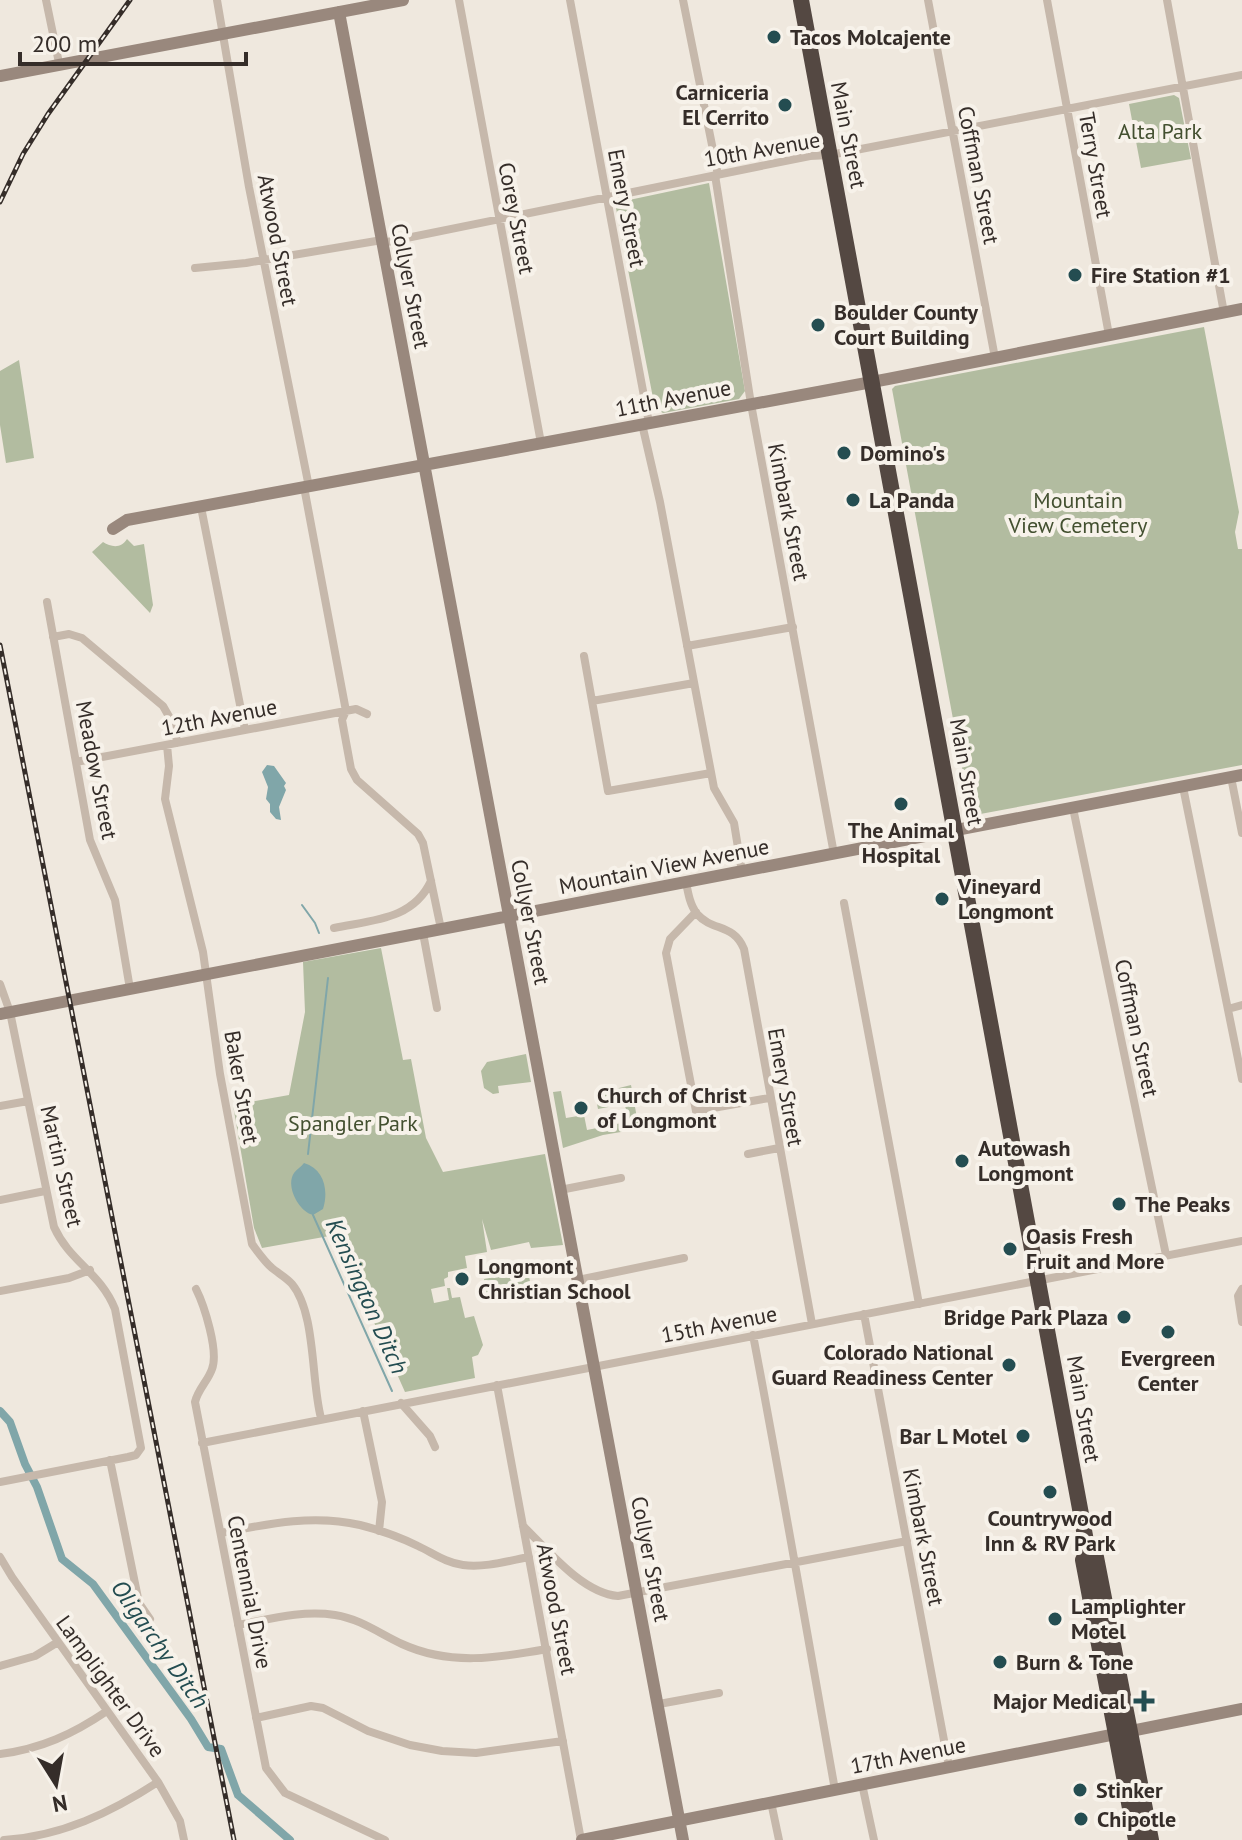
<svg xmlns="http://www.w3.org/2000/svg" width="1242" height="1840" font-family="'PT Sans',sans-serif">
	<rect width="100%" height="100%" fill="#efe8de"/>
	<path fill="#b2bca0" d="M1174,95L1179,98L1191,159L1141,168L1129,104Z
		M709,183L745,391L739,399L663,413L655,408L615,203Z
		M1204,327L1239,512L1235,532L1238,549H1242V765L975,815L967,810L968,800L892,389L895,386Z
		M19,360L34,458L6,463L0,425V371Z
		M127,539L134,546L144,544L153,605L150,613L92,552L103,542C111,547 121,549 127,539Z
		M381,948L403,1060L411,1059L426,1138L443,1172L545,1154L563,1245L531,1248L529,1242L491,1250L482,1219L487,1252L465,1256L467,1268L448,1272V1277L444,1279L445,1286L431,1289L434,1303L449,1300L447,1288H450L452,1298L460,1297L465,1318L474,1316L483,1345L478,1355L472,1357L475,1378L405,1392L335,1235L262,1248L254,1228L233,1105L289,1095L305,1012L303,962Z
		M526,1054L531,1082L498,1086L499,1093L493,1094L484,1088L481,1071L487,1062Z
		M631,1085L639,1129L603,1135L563,1148L553,1092L561,1091L566,1118L584,1115L587,1130L627,1122L626,1115L628,1114L624,1104L598,1109L595,1094Z
		M528,1271L531,1287L487,1295L484,1279Z"/>
	<path fill="#80a6a9" d="M267,765L274,766L286,783L284,786L286,790L279,807L281,820L276,819L270,812V804L266,799L268,787L262,772Z
		M304,1163C324,1169 329,1190 323,1209L313,1215C299,1212 285,1186 294,1173C297,1169 301,1167 304,1163Z"/>
	<g fill="none" stroke-linecap="round" stroke-linejoin="round">
		<path stroke="#80a6a9" stroke-width="2" d="M302,905L315,923L319,933
			M308,1154L328,978
			M313,1215L392,1391"/>
		<path stroke="#80a6a9" stroke-width="8" d="M0,1411L10,1422L25,1464L37,1487L62,1559L93,1584L191,1719L208,1747L221,1749L238,1795L290,1840"/>
		<path stroke="#c6b8ab" stroke-width="8" d="M46,0L59,63
			M217,0L249,187L309,487
			M459,0L541,443
			M570,0L649,423
			M683,0L718,175
			M928,0L995,358
			M1047,0L1109,335
			M1167,0L1224,313
			M715,175L751,404L834,854
			M382,243L810,156L830,155L1242,75
			M195,268L246,263L382,240
			M642,424L660,502L714,788L734,823L742,872
			M304,487L346,711L342,720L351,769L357,780L418,834L423,843L441,929
			M201,507L245,730
			M47,602L90,840L115,900L130,989
			M53,637L69,634L82,638L163,706L175,727L177,743
			M687,646L793,627
			M584,656L608,791L711,773
			M592,701L694,683
			M167,745L169,766L165,799L203,952L220,1074L252,1244C258,1252 264,1261 272,1268C278,1273 287,1278 292,1284C316,1313 311,1381 321,1418
			M76,762L356,709L367,714
			M1231,777L1242,833
			M1183,787L1242,1079
			M1073,808L1166,1255
			M686,882C688,893 690,905 697,914C713,932 733,923 744,949L812,1324
			M844,903L919,1304
			M696,912L670,939L666,953L696,1111L769,1098
			M334,928C372,920 413,920 431,881
			M423,933L437,1008
			M0,984L10,1012L54,1227C70,1262 100,1272 115,1309L141,1448L136,1455L128,1457L0,1482
			M1228,1009L1242,1005
			M0,1106L28,1101
			M748,1154L779,1148
			M560,1190L621,1178
			M0,1200L45,1191
			M578,1280L684,1258
			M196,1289C204,1305 219,1351 212,1369C208,1381 198,1389 195,1402L266,1768L285,1793L385,1840
			M1242,1289L1238,1296L1242,1322
			M0,1291L69,1278L90,1270
			M864,1314L949,1767
			M753,1335C782,1487 808,1638 835,1790
			M497,1385L581,1840
			M401,1403L430,1436L435,1447
			M363,1411L382,1502L379,1531
			M202,1443L1242,1241
			M110,1460L139,1603L150,1619
			M523,1526C548,1550 582,1593 618,1596L907,1541
			M221,1533C267,1524 313,1514 360,1525C380,1530 400,1537 418,1546C433,1553 446,1563 463,1565C484,1568 508,1561 529,1557
			M0,1557L12,1577L158,1782L180,1821L184,1840
			M238,1625C270,1619 302,1610 335,1615C361,1619 380,1634 402,1644C450,1666 497,1658 547,1649
			M0,1666L35,1656L58,1642
			M659,1704L719,1693
			M256,1718L311,1706L323,1708L368,1731L410,1745L442,1751L476,1753L563,1741
			M0,1754C41,1749 73,1734 107,1711
			M862,1784L874,1840
			M771,1802L779,1840
			M4,1840C62,1836 110,1813 158,1782"/>
		<path stroke="#99887d" stroke-width="12" d="M339,12L683,1840
			M0,76L403,0
			M113,529L127,520L888,379L1242,309
			M0,1014L1242,775
			M582,1840L1242,1709"/>
		<path stroke="#544842" stroke-width="16" d="M801,0L1088,1552L1083,1560L1136,1840
			M1088,1552L1096,1557L1151,1840"/>
		<defs>
			<path id="rail" d="M0,202L23,154L48,114L130,0
				M0,645L234,1840"/>
		</defs>
		<use href="#rail" stroke="#352d29" stroke-width="5"/>
		<use href="#rail" stroke="#f7f2ea" stroke-width="2" stroke-dasharray="6" stroke-linecap="butt"/>
	</g>
	<g fill="#244d51" stroke="#f7f2ea" stroke-width="3">
		<circle cx="774" cy="37" r="8"/>
		<circle cx="785" cy="105" r="8"/>
		<circle cx="1075" cy="275" r="8"/>
		<circle cx="818" cy="325" r="8"/>
		<circle cx="844" cy="453" r="8"/>
		<circle cx="853" cy="500" r="8"/>
		<circle cx="901" cy="804" r="8"/>
		<circle cx="942" cy="899" r="8"/>
		<circle cx="581" cy="1108" r="8"/>
		<circle cx="962" cy="1161" r="8"/>
		<circle cx="1119" cy="1204" r="8"/>
		<circle cx="1010" cy="1249" r="8"/>
		<circle cx="462" cy="1279" r="8"/>
		<circle cx="1124" cy="1317" r="8"/>
		<circle cx="1168" cy="1332" r="8"/>
		<circle cx="1009" cy="1365" r="8"/>
		<circle cx="1023" cy="1436" r="8"/>
		<circle cx="1050" cy="1492" r="8"/>
		<circle cx="1055" cy="1619" r="8"/>
		<circle cx="1000" cy="1662" r="8"/>
		<path d="M1140 1689h8v8h8v8h-8v8h-8v-8h-8v-8h8z"/>
		<circle cx="1080" cy="1790" r="8"/>
		<circle cx="1081" cy="1819" r="8"/>
	</g>
	<g text-anchor="middle" dominant-baseline="central" stroke-width="8" stroke-linejoin="round" paint-order="stroke">
		<g font-size="22" font-weight="bold" fill="#352d29" stroke="#f7f2ea" text-anchor="start">
			<text x="790" y="37">Tacos Molcajente</text>
			<text x="769" y="92" text-anchor="end">Carniceria<tspan x="769" dy="25">El Cerrito</tspan></text>
			<text x="1091" y="275">Fire Station #1</text>
			<text x="834" y="312">Boulder County<tspan x="834" dy="25">Court Building</tspan></text>
			<text x="860" y="453">Domino's</text>
			<text x="869" y="500">La Panda</text>
			<text x="901" y="830" text-anchor="middle">The Animal<tspan x="901" dy="25">Hospital</tspan></text>
			<text x="958" y="886">Vineyard<tspan x="958" dy="25">Longmont</tspan></text>
			<text x="597" y="1095">Church of Christ<tspan x="597" dy="25">of Longmont</tspan></text>
			<text x="978" y="1148">Autowash<tspan x="978" dy="25">Longmont</tspan></text>
			<text x="1135" y="1204">The Peaks</text>
			<text x="1026" y="1236">Oasis Fresh<tspan x="1026" dy="25">Fruit and More</tspan></text>
			<text x="478" y="1266">Longmont<tspan x="478" dy="25">Christian School</tspan></text>
			<text x="1108" y="1317" text-anchor="end">Bridge Park Plaza</text>
			<text x="993" y="1352" text-anchor="end">Colorado National<tspan x="993" dy="25">Guard Readiness Center</tspan></text>
			<text x="1168" y="1358" text-anchor="middle">Evergreen<tspan x="1168" dy="25">Center</tspan></text>
			<text x="1007" y="1436" text-anchor="end">Bar L Motel</text>
			<text x="1050" y="1518" text-anchor="middle">Countrywood<tspan x="1050" dy="25">Inn &amp; RV Park</tspan></text>
			<text x="1071" y="1606">Lamplighter<tspan x="1071" dy="25">Motel</tspan></text>
			<text x="1016" y="1662">Burn &amp; Tone</text>
			<text x="1126" y="1701" text-anchor="end">Major Medical</text>
			<text x="1096" y="1790">Stinker</text>
			<text x="1097" y="1819">Chipotle</text>
		</g>
		<g font-size="22" fill="#435030" stroke="#f7f2ea">
			<text x="1160" y="131">Alta Park</text>
			<text x="1078" y="500">Mountain<tspan x="1078" dy="25">View Cemetery</tspan></text>
			<text x="353" y="1123">Spangler Park</text>
		</g>
		<g font-size="22" fill="#352d29" stroke="#f7f2ea">
			<text transform="translate(849 135) rotate(79)">Main Street</text>
			<text transform="translate(762 149) rotate(-10)">10th Avenue</text>
			<text transform="translate(1096 165) rotate(80)">Terry Street</text>
			<text transform="translate(979 175) rotate(79)">Coffman Street</text>
			<text transform="translate(627 208) rotate(79)">Emery Street</text>
			<text transform="translate(517 218) rotate(79)">Corey Street</text>
			<text transform="translate(278 240) rotate(79)">Atwood Street</text>
			<text transform="translate(411 286) rotate(79)">Collyer Street</text>
			<text transform="translate(673 398) rotate(-11)">11th Avenue</text>
			<text transform="translate(789 512) rotate(79)">Kimbark Street</text>
			<text transform="translate(219 717) rotate(-11)">12th Avenue</text>
			<text transform="translate(97 770) rotate(79)">Meadow Street</text>
			<text transform="translate(967 772) rotate(80)">Main Street</text>
			<text transform="translate(664 866) rotate(-11)">Mountain View Avenue</text>
			<text transform="translate(531 922) rotate(79)">Collyer Street</text>
			<text transform="translate(1137 1028) rotate(78)">Coffman Street</text>
			<text transform="translate(242 1087) rotate(80)">Baker Street</text>
			<text transform="translate(786 1087) rotate(80)">Emery Street</text>
			<text transform="translate(62 1166) rotate(77)">Martin Street</text>
			<text transform="translate(719 1324) rotate(-11)">15th Avenue</text>
			<text transform="translate(1084 1409) rotate(80)">Main Street</text>
			<text transform="translate(924 1537) rotate(79)">Kimbark Street</text>
			<text transform="translate(651 1559) rotate(79)">Collyer Street</text>
			<text transform="translate(250 1592) rotate(79)">Centennial Drive</text>
			<text transform="translate(557 1609) rotate(79)">Atwood Street</text>
			<text transform="translate(111 1686) rotate(54)">Lamplighter Drive</text>
			<text transform="translate(908 1755) rotate(-11)">17th Avenue</text>
		</g>
		<g font-size="24" font-style="italic" fill="#244d51" stroke="#f7f2ea">
			<text transform="translate(367 1296) rotate(66)">Kensington Ditch</text>
			<text transform="translate(160 1644) rotate(55)">Oligarchy Ditch</text>
		</g>
	</g>
	<g transform="translate(56 1784) rotate(169)" stroke="#f7f2ea" stroke-width="6" paint-order="stroke">
	<path d="M0-6L14 30L0 20L-14 30Z" fill="#352d29"/>
	<text y="-12" font-size="22" font-weight="bold" text-anchor="middle" fill="#352d29">N</text>
	</g>
	<path d="M20 52v12h226v-12" fill="none" stroke="#352d29" stroke-width="4"/>
	<text x="32" y="52" font-size="24" fill="#352d29" stroke="#f7f2ea" stroke-width="6" paint-order="stroke">200 m</text>
</svg>
